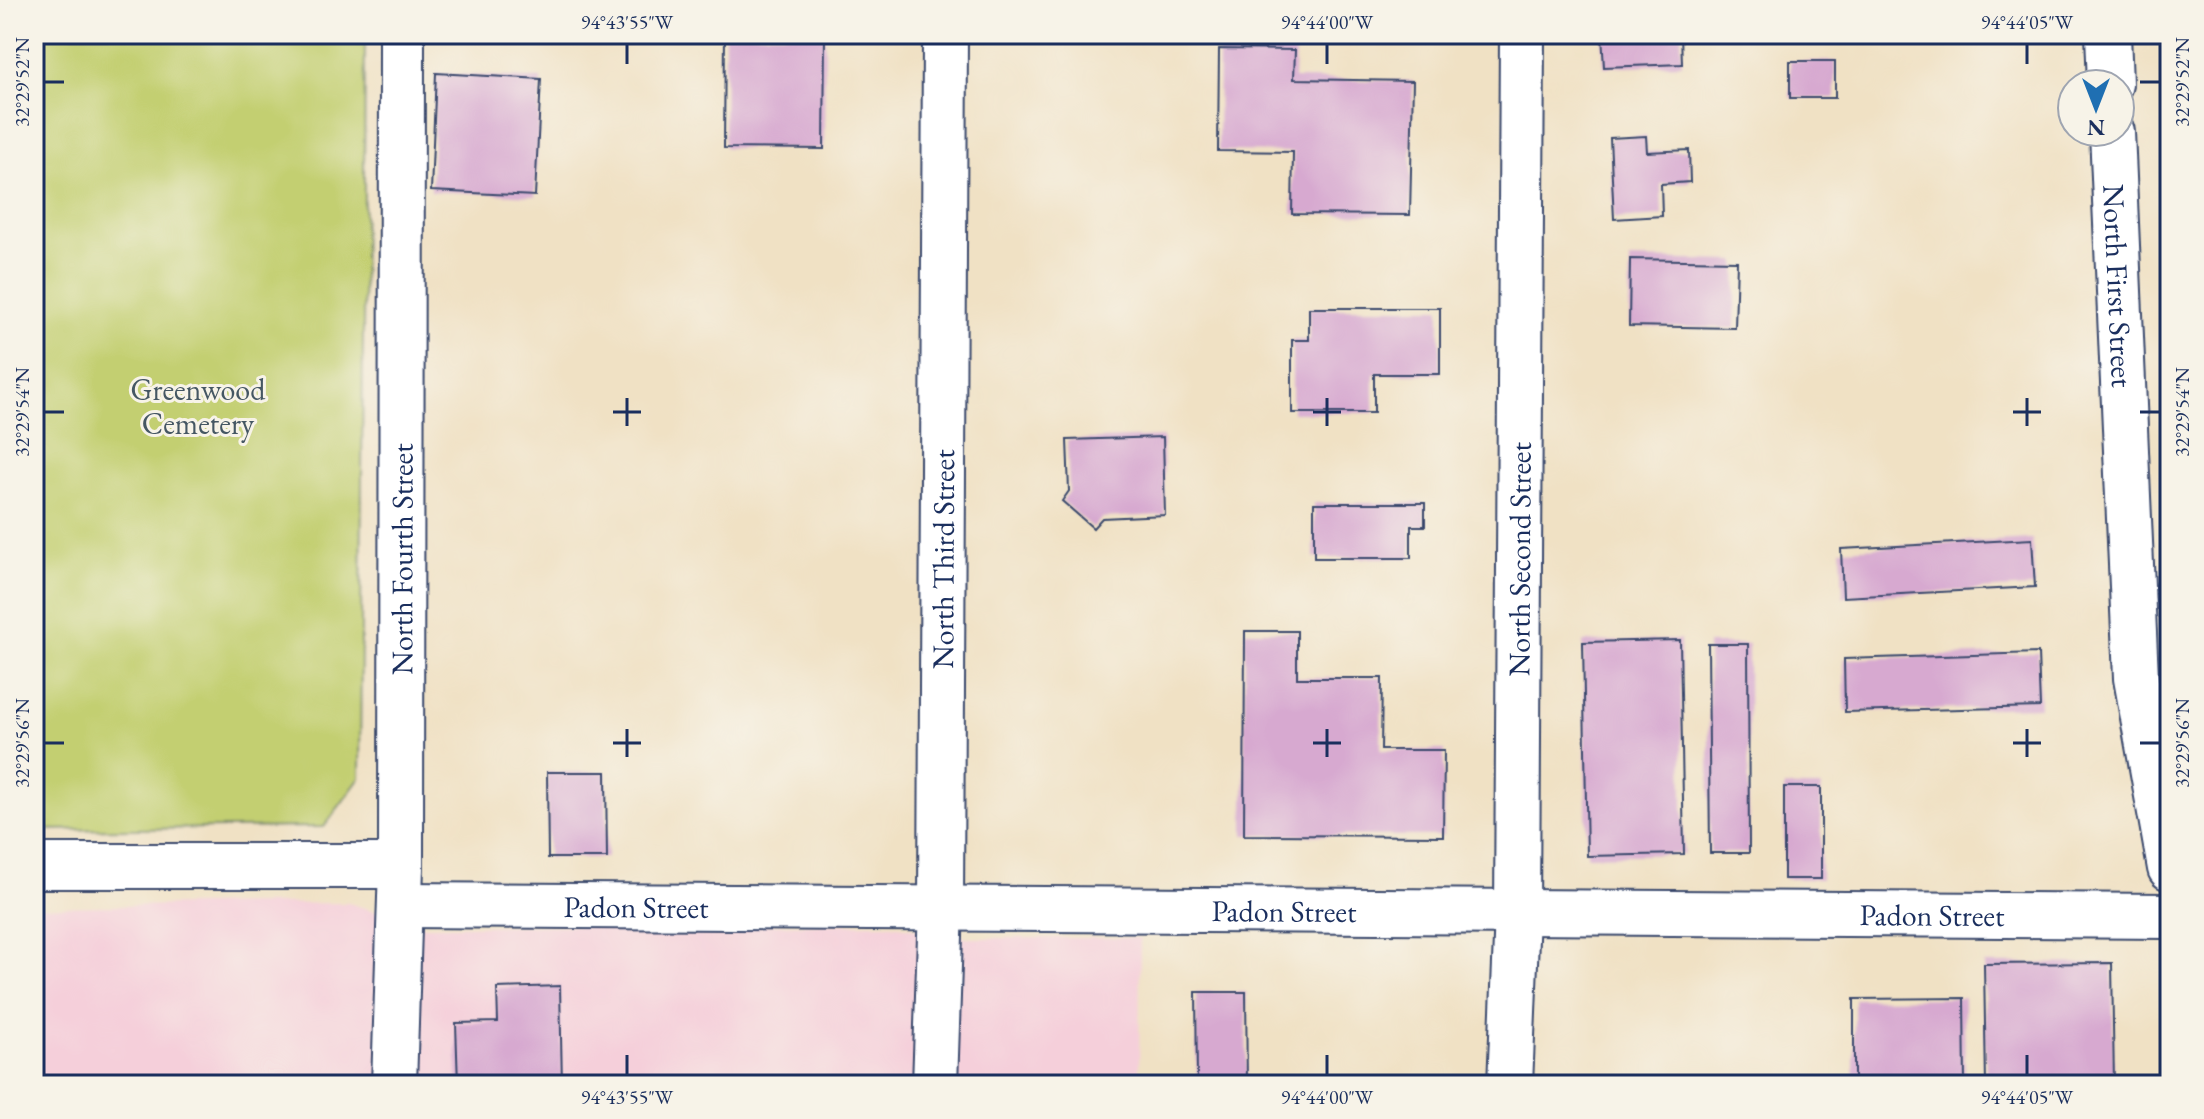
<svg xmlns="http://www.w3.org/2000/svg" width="2204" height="1119" font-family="'EB Garamond',serif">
	<rect width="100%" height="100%" fill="#f7f3e8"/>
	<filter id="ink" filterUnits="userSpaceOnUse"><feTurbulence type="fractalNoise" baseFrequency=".0125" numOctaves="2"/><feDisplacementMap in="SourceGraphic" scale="16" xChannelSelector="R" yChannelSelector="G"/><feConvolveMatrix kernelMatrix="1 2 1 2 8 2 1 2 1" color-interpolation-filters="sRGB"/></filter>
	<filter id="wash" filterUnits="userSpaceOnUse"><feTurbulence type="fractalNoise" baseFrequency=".006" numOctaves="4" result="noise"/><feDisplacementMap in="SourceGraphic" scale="32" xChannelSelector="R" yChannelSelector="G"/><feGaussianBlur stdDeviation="1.8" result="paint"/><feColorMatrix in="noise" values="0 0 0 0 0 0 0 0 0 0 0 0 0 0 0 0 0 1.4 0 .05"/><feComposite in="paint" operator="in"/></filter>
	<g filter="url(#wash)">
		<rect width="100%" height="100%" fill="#f0e1c4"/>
		<path fill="#f5cfda" d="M348,903L426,926L886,924L973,938H1140L1139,1085H34V907Z"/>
		<path fill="#c3cf71" stroke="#6f7f68" stroke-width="2" d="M34,34H365L360,778L324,827L34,830Z"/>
		<g id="blocks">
			<path fill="#d7a9d0" d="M725,34H825L824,149L724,148Z
				M1602,34H1681L1682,64L1604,67Z
				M1219,49L1295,50L1294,79L1413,81L1410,215L1292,214L1293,152L1218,151Z
				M1790,61H1835V98H1790Z
				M436,73L541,79L535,196L431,191Z
				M1646,136L1647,152L1689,150L1690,182L1661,184L1662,216L1614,219L1610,138Z
				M1630,259L1737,261L1735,328L1629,326Z
				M1309,308H1440V374H1374V413H1292V340H1309Z
				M1163,437L1165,515L1102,518L1093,528L1062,501L1069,491L1067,440Z
				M1314,503H1425V526H1411V558H1314Z
				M2032,539L2035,587L1843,597L1841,549Z
				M1245,631H1297V678H1382L1381,750H1444L1443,836L1244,835Z
				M1680,640L1684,854L1587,856L1583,642Z
				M1708,644H1748L1749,853H1710Z
				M2038,653L2040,707L1845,712L1844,659Z
				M547,772H606L607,858H548Z
				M1784,787H1821V879H1784Z
				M2112,963L2114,1085H1986L1984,964Z
				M560,986L562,1085H458L456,1023L498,1022L497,988Z
				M1196,992H1246L1247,1085H1143V1080L1197,1079Z
				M1964,998L1965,1085H1854V999Z"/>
		</g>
	</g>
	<g filter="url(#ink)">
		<use href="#blocks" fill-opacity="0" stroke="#3b4a6d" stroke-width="2"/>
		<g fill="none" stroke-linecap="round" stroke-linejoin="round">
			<defs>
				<g id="minor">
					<path d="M2108,34L2110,84"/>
					<path id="s1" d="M2112,132L2136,678L2170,868"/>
					<path d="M34,866H401"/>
					<path id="s2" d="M400,905L2170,916"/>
					<path id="s3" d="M394,1085L401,866L402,34"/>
					<path id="s4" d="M935,1085L941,906L945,34"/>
					<path id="s5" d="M1510,1085L1517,914L1522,34"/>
				</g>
			</defs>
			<use href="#minor" stroke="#3b4a6d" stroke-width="48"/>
			<use href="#minor" stroke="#fff" stroke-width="44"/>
		</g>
	</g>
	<path fill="none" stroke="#1b2f5e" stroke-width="3" d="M627,44V64M1327,44V64M2027,44V64M44,82H64M2140,82H2160M627,398V426M1327,398V426M2027,398V426M44,412H64M613,412H641M1313,412H1341M2013,412H2041M2140,412H2160M627,729V757M1327,729V757M2027,729V757M44,743H64M613,743H641M1313,743H1341M2013,743H2041M2140,743H2160M627,1055V1075M1327,1055V1075M2027,1055V1075"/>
	<g text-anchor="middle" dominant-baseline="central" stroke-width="6" stroke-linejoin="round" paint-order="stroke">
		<g font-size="30" fill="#1b2f5e" stroke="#f7f3e8">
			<text stroke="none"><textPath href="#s1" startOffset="154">North First Street</textPath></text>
			<text stroke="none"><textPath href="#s3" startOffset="526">North Fourth Street</textPath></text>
			<text stroke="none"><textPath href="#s4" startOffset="526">North Third Street</textPath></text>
			<text stroke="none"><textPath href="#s5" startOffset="526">North Second Street</textPath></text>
			<text stroke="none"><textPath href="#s2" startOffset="236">Padon Street</textPath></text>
			<text stroke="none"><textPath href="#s2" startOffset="884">Padon Street</textPath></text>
			<text stroke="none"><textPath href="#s2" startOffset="1532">Padon Street</textPath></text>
		</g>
		<g font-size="30" fill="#455763" stroke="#f7f3e8">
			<text x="198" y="389">Greenwood<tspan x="198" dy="34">Cemetery</tspan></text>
		</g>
	</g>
	<rect width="2204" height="1119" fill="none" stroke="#f7f3e8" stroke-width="88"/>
	<g transform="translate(2096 108) rotate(180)"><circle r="38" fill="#f7f3e8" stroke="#9fa5b1" stroke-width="2"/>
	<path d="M0-6L14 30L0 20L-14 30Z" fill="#1f6fb2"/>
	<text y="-12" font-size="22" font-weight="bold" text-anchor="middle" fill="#1b2f5e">N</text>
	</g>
	<rect x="44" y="44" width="2116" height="1031" fill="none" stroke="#1b2f5e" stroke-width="3"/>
	<g font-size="20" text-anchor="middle" fill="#1b2f5e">
		<text x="627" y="29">94°43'55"W</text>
		<text x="1327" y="29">94°44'00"W</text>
		<text x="2027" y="29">94°44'05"W</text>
		<text transform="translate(2182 82) rotate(-90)" y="7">32°29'52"N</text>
		<text transform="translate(22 82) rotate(-90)" y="7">32°29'52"N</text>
		<text transform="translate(2182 412) rotate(-90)" y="7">32°29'54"N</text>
		<text transform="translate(22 412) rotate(-90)" y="7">32°29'54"N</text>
		<text transform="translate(2182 743) rotate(-90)" y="7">32°29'56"N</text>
		<text transform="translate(22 743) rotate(-90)" y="7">32°29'56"N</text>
		<text x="627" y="1104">94°43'55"W</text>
		<text x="1327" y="1104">94°44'00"W</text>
		<text x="2027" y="1104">94°44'05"W</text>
	</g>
</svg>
